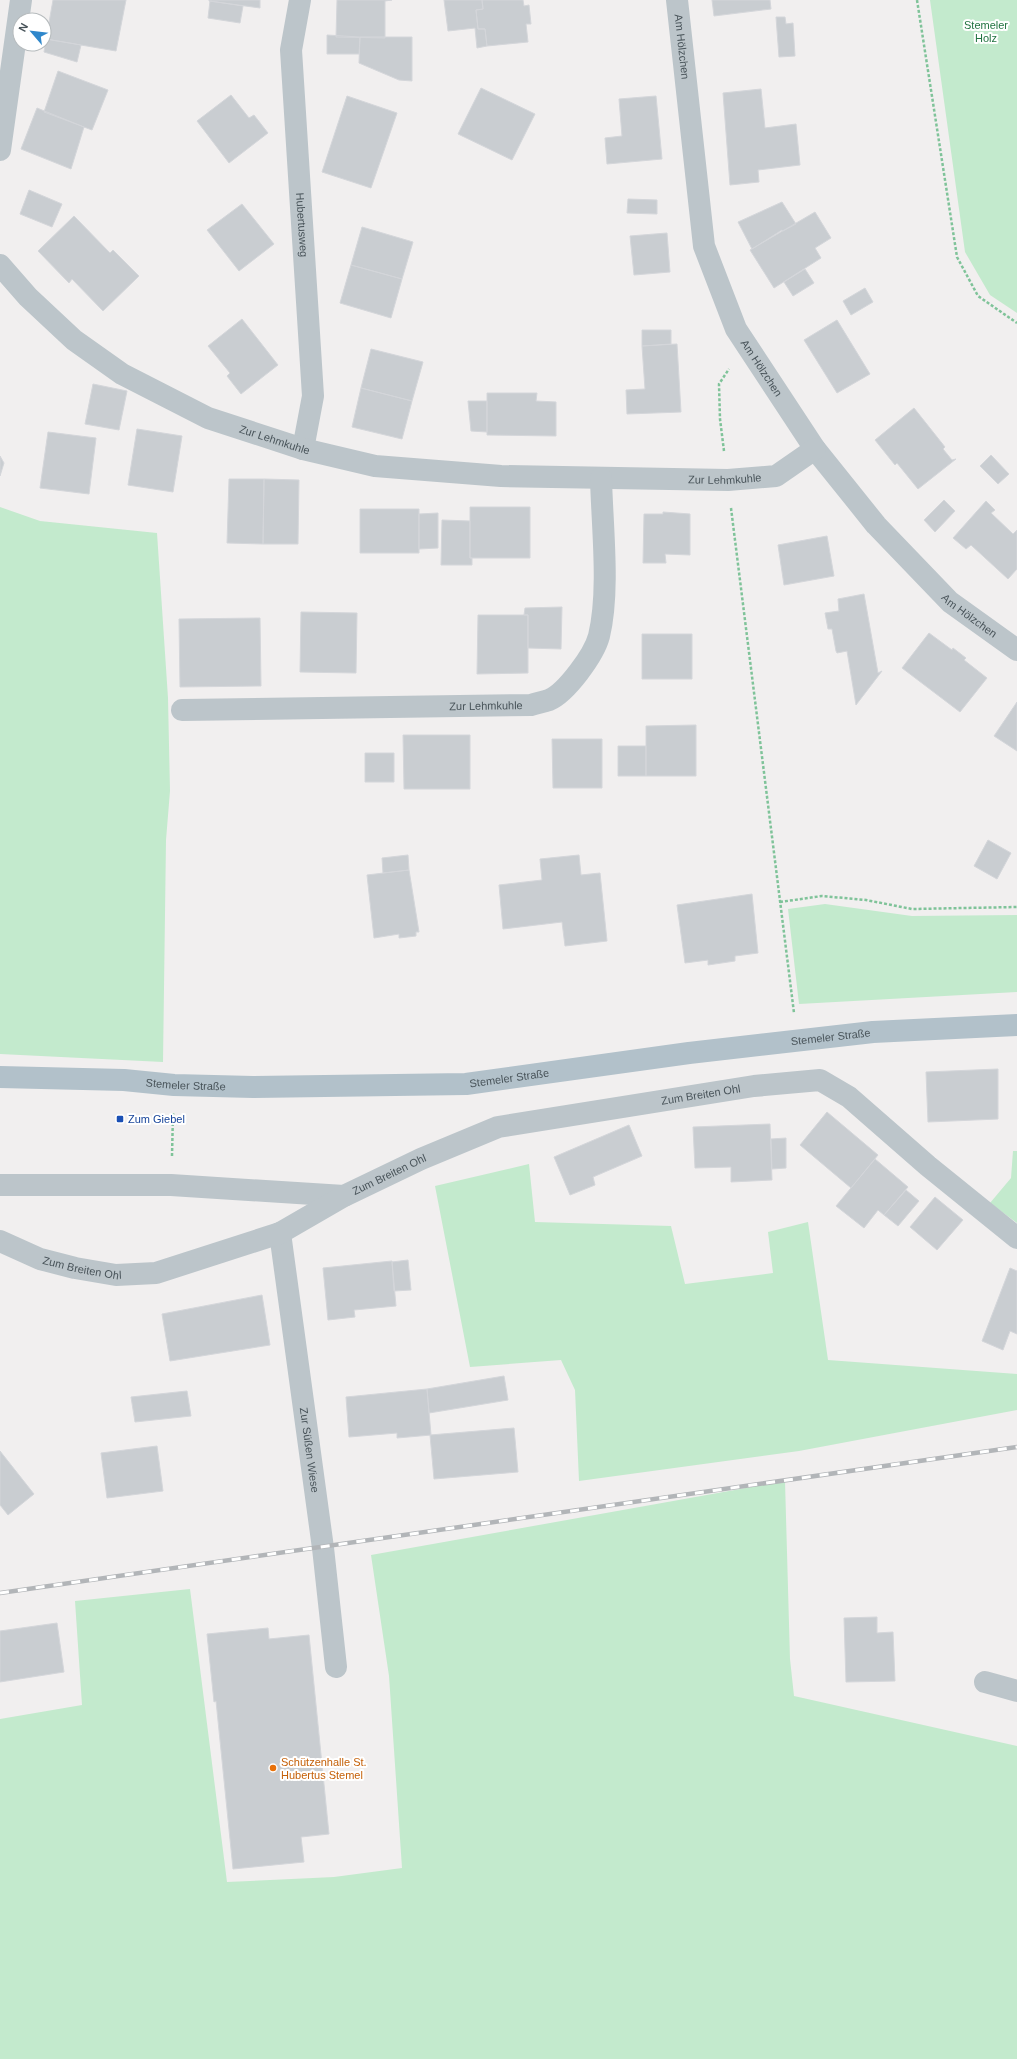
<svg xmlns="http://www.w3.org/2000/svg" width="1017" height="2059" font-family="Helvetica,sans-serif">
	<rect width="100%" height="100%" fill="#f1efef"/>
	<path fill="#c3eacd" d="M930,0H1017V313L990,295L965,252Z
		M0,507L40,521L157,533L168,698L170,791L166,840L163,1062L0,1054Z
		M825,904L912,916L1017,915V992L799,1004L788,909Z
		M1013,1151H1017V1223L990,1203L1011,1178Z
		M529,1164L535,1222L671,1226L685,1284L773,1273L768,1232L808,1222L828,1360L1017,1374V1410L799,1451L579,1481L575,1390L561,1360L470,1367L435,1186Z
		M785,1481L790,1659L794,1696L1017,1746V2059H0V1719L82,1705L75,1601L190,1589L227,1882L334,1877L402,1868L389,1676L371,1555Z"/>
	<path fill="#c9cdd1" stroke="#d4d6da" d="M53,0H126L116,51L46,39Z
		M260,0V8L209,1V0Z
		M337,0H392L385,1V38L336,37Z
		M444,0H482L483,9L476,10L478,29H485L487,46L477,48L475,28L448,31Z
		M482,0H523L524,6L529,5L531,24H526L528,42L487,46L485,29H478L476,10L483,9Z
		M712,0H770L771,9L714,16Z
		M210,1L243,6L240,23L208,18Z
		M776,17H785L786,24L793,23L795,56L779,57Z
		M327,35L360,37L359,54H327Z
		M360,37H412V81L399,80L359,63Z
		M46,39L81,45L77,62L44,52Z
		M58,71L108,90L92,130L44,112Z
		M481,88L535,114L512,160L458,134Z
		M761,89L765,128L796,124L800,165L758,170L759,182L730,185L723,93Z
		M231,95L249,118L254,115L268,133L229,163L197,121Z
		M347,96L397,113L371,188L322,172Z
		M656,96L662,159L607,164L605,138L622,136L619,99Z
		M37,108L84,127L71,169L21,149Z
		M29,190L62,204L52,227L20,214Z
		M628,199L657,200V214L627,213Z
		M782,202L796,224L783,231L782,230L752,249L738,222Z
		M242,204L274,244L239,271L207,230Z
		M815,212L831,238L815,248L821,258L774,288L750,250Z
		M74,216L110,253L113,250L139,276L103,311L72,279L69,283L38,251Z
		M362,227L413,242L402,279L351,265Z
		M667,233L670,272L634,275L630,236Z
		M351,265L402,279L391,318L340,303Z
		M805,269L814,283L793,296L784,282Z
		M865,288L873,302L851,315L843,301Z
		M242,319L278,365L241,394L227,376L230,373L208,346Z
		M837,320L870,374L837,393L804,340Z
		M642,330H671V344L642,346Z
		M677,344L681,412L627,414L626,390L645,389L642,346Z
		M371,349L423,362L412,401L361,388Z
		M93,384L127,391L119,430L85,424Z
		M361,388L412,401L402,439L352,427Z
		M487,393H537L536,401L556,402V436L487,435Z
		M468,401H487V432L471,431Z
		M914,408L945,447L943,449L952,460L956,459L918,489L897,463L895,465L875,440Z
		M137,429L182,436L173,492L128,485Z
		M48,432L96,438L89,494L40,488Z
		M991,455L1009,474L998,484L980,466Z
		M0,456L4,463L0,476Z
		M229,479H264L263,544L227,543Z
		M264,479L299,480L298,544H263Z
		M944,500L955,511L935,532L924,520Z
		M986,501L995,510L991,513L1013,534L1017,530V569L1008,579L971,545L966,549L953,538Z
		M470,507H530V558H470Z
		M360,509H419V553H360Z
		M663,512L690,514V555L665,554L666,563H643L644,514H663Z
		M438,513V548L419,549V514Z
		M442,520L470,521V558H472V565H441Z
		M827,536L834,576L784,585L778,545Z
		M864,594L878,673L882,671L856,705L847,651L837,653L836,651L832,629H828L825,613L839,611L838,599Z
		M562,607L561,649L528,648V615H524L525,608Z
		M301,612L357,613L356,673L300,672Z
		M478,615H528V673L477,674Z
		M260,618L261,686L180,687L179,619Z
		M929,633L952,650L953,648L966,658L964,660L987,678L960,712L902,668Z
		M642,634H692V679H642Z
		M1017,702V751L994,736Z
		M696,725V776H646V726Z
		M403,735H470V789H404Z
		M552,739H602V788H553Z
		M618,746H646V776H618Z
		M365,753H394V782H365Z
		M988,840L1011,853L997,879L974,866Z
		M408,855L409,870L383,873L382,858Z
		M579,855L581,875L600,873L607,941L565,946L562,922L503,929L499,885L542,880L540,859Z
		M409,870L419,932H416V936L399,938V934L374,938L367,875Z
		M752,894L758,953L735,956V961L708,965V960L685,963L677,905Z
		M998,1069V1119L928,1122L926,1072Z
		M827,1112L878,1155L851,1188L800,1145Z
		M770,1124L772,1180L731,1182V1167L695,1168L693,1127Z
		M629,1125L642,1156L593,1177L595,1185L570,1195L554,1157Z
		M786,1138V1168L772,1169L771,1139Z
		M875,1159L908,1187L884,1215L878,1210L864,1228L836,1206Z
		M906,1190L919,1201L898,1226L884,1215Z
		M935,1197L963,1220L937,1250L910,1227Z
		M408,1260L411,1290L394,1291L392,1262Z
		M392,1261L396,1306L354,1310L355,1317L328,1320L323,1268Z
		M1010,1268L1017,1271V1334L1010,1331L1003,1350L982,1341Z
		M262,1295L270,1345L170,1361L162,1314Z
		M504,1376L508,1400L429,1413L427,1389Z
		M427,1389L431,1435L397,1438V1433L349,1437L346,1397Z
		M187,1391L191,1416L135,1422L131,1397Z
		M514,1428L518,1472L434,1479L430,1435Z
		M157,1446L163,1491L107,1498L101,1453Z
		M0,1451L34,1494L8,1515L0,1505Z
		M877,1617V1633L893,1632L895,1681L846,1682L844,1618Z
		M57,1623L64,1672L0,1682V1631Z
		M268,1628L269,1639L309,1635L329,1834L301,1837L304,1862L233,1869L216,1701L214,1702L207,1634Z"/>
	<g fill="none" stroke-linecap="round" stroke-linejoin="round">
		<path stroke="#7fc399" stroke-width="2.5" stroke-dasharray="3 2" stroke-linecap="butt" d="M917,0L957,257L978,296L1017,323
			M724,451L720,419L719,384L729,369
			M731,508L794,1013
			M780,902L822,896L866,900L912,909L1017,907
			M172,1156L173,1113"/>
		<g stroke="#bcc5ca" stroke-width="22">
			<path id="s1" d="M300,0L291,50L313,396L303,449"/>
			<path id="s2" d="M677,0L704,246L736,329L815,449L876,525L950,602L1017,650"/>
			<path d="M0,150L21,0"/>
			<path id="s3" d="M0,265L28,297L74,340L122,374L208,418L303,449L375,466L501,476L728,480L776,476L815,449"/>
			<path id="s4" d="M182,710L531,705C537,703 543,702 549,700C566,693 594,655 599,636C610,591 602,525 601,478"/>
			<path d="M0,1185H171L344,1196"/>
			<path id="s5" d="M280,1233L323,1548L336,1667"/>
			<path id="s6" d="M0,1241L40,1259L75,1268L116,1275L156,1273L280,1233L344,1196L421,1159L498,1127L754,1086L820,1080L849,1097L928,1166L1017,1238"/>
			<path d="M985,1682L1017,1691"/>
		</g>
		<path stroke="#b2c1ca" stroke-width="22" id="s7" d="M0,1077L124,1080L174,1085L253,1087L466,1084L689,1053L873,1032L1017,1025"/>
		<defs>
			<path id="rail" d="M0,1593L1017,1447"/>
		</defs>
		<use href="#rail" stroke="#b2b5b8" stroke-width="4.5"/>
		<use href="#rail" stroke="#fff" stroke-width="3" stroke-dasharray="9" stroke-linecap="butt"/>
	</g>
	<rect fill="#1a4fb4" stroke="#fff" stroke-width="1.5" x="116" y="1115" width="8" height="8" rx="2"/>
	<circle fill="#e8710a" stroke="#fff" stroke-width="1.5" cx="273" cy="1768" r="4"/>
	<g text-anchor="middle" dominant-baseline="central" stroke-width="4" stroke-linejoin="round" paint-order="stroke">
		<g font-size="11" fill="#227341" stroke="#fff">
			<text x="986" y="25">Stemeler<tspan x="986" dy="13">Holz</tspan></text>
		</g>
		<g font-size="11" fill="#49545a" stroke="#fff">
			<text stroke="none"><textPath href="#s2" startOffset="47">Am Hölzchen</textPath></text>
			<text stroke="none"><textPath href="#s1" startOffset="226">Hubertusweg</textPath></text>
			<text stroke="none"><textPath href="#s2" startOffset="383">Am Hölzchen</textPath></text>
			<text stroke="none"><textPath href="#s3" startOffset="331">Zur Lehmkuhle</textPath></text>
			<text stroke="none"><textPath href="#s3" startOffset="785">Zur Lehmkuhle</textPath></text>
			<text stroke="none"><textPath href="#s2" startOffset="708">Am Hölzchen</textPath></text>
			<text stroke="none"><textPath href="#s4" startOffset="304">Zur Lehmkuhle</textPath></text>
			<text stroke="none"><textPath href="#s7" startOffset="834">Stemeler Straße</textPath></text>
			<text stroke="none"><textPath href="#s7" startOffset="510">Stemeler Straße</textPath></text>
			<text stroke="none"><textPath href="#s7" startOffset="186">Stemeler Straße</textPath></text>
			<text stroke="none"><textPath href="#s6" startOffset="740">Zum Breiten Ohl</textPath></text>
			<text stroke="none"><textPath href="#s6" startOffset="416">Zum Breiten Ohl</textPath></text>
			<text stroke="none"><textPath href="#s6" startOffset="87">Zum Breiten Ohl</textPath></text>
			<text stroke="none"><textPath href="#s5" startOffset="219">Zur Süßen Wiese</textPath></text>
		</g>
		<g font-size="11" fill="#164399" stroke="#fff" text-anchor="start">
			<text x="128" y="1119">Zum Giebel</text>
		</g>
		<g font-size="11" fill="#c56008" stroke="#fff" text-anchor="start">
			<text x="281" y="1762">Schützenhalle St.<tspan x="281" dy="13">Hubertus Stemel</tspan></text>
		</g>
	</g>
	<g transform="translate(32 32) rotate(298)"><circle r="19" fill="#ffffff" stroke="#b6bbbd"/>
	<path d="M0-3L7 15L0 10L-7 15Z" fill="#2f87cb"/>
	<text y="-6" font-size="11" font-weight="bold" text-anchor="middle" fill="#49545a">N</text>
	</g>
</svg>
